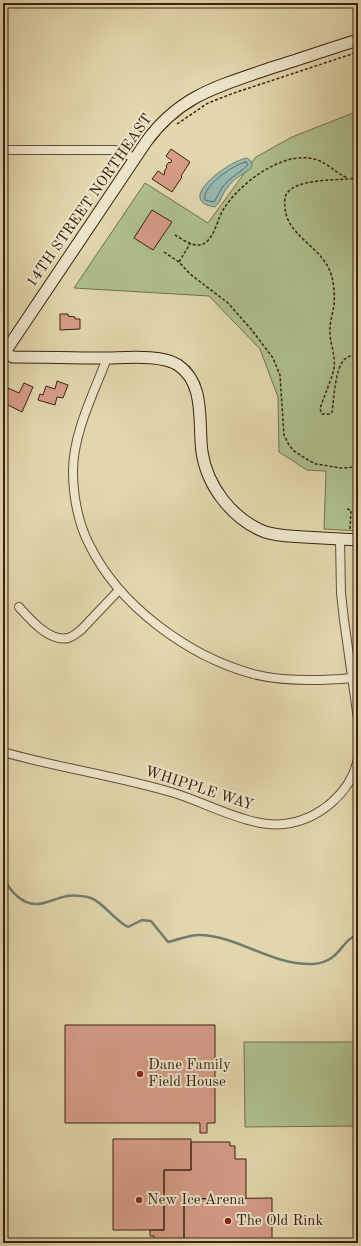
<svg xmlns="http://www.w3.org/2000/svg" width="361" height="1246" font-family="'Old Standard TT',serif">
	<rect width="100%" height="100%" fill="#e2d6ac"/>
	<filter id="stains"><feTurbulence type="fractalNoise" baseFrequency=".005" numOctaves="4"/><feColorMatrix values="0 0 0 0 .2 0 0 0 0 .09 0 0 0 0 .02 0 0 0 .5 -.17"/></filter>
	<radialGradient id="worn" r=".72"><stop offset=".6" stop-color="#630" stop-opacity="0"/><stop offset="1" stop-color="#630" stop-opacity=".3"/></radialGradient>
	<path fill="#aebf8d" stroke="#73704e" d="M358,111V531L324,529L326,471L307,470L279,452L278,397L260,349L209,296L74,288L145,183L208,223L256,157L292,137Z
		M244,1042H358V1126L245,1127Z"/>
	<path fill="#96b8b1" stroke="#707c70" d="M247,158L251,161L252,166L250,169C242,175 233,179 227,188C222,194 221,202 215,207C173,201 230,160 247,158Z"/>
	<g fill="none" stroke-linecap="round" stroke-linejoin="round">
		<path stroke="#676d60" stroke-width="1" d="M246,162L248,164L247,166L229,180L223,186L214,202L205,200C201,187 234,164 246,162Z"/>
		<path stroke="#707c70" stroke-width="2.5" d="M3,879C8,885 11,891 17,896C35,912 48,900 67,896C74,895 85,896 91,898C104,903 114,920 128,927L142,920L151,921L168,942C179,940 189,934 201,935C240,937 273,966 313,964C341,962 341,939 358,935"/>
	</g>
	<path fill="#d69c88" stroke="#38220f" d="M171,149L190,162L181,176L182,177L172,192L152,179L158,171L164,175L165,172H164L167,167L166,166L169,162L170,163L172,161L166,156Z
		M152,210L172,222L153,250L134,238Z
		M60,314H68V316L75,317V319H80V329L60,330Z
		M57,381L68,385L63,398L57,397L55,405L38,400L40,394L43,395L46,386L55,389Z
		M24,383L33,387L22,412L8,405L7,407L3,406V398L8,388L19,393Z
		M65,1025H215V1123H207V1133H200V1123H65Z
		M113,1139H191V1170H164V1230H113Z
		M191,1142H230V1146H235V1159H246V1198L184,1199V1243H154V1236H150V1230H164V1170H191Z
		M272,1198V1243H184V1199Z"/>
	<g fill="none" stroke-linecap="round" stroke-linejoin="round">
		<defs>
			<path id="street" d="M3,150H115L135,158
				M107,358C94,393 73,433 73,471C73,495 78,523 89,544C119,606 188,656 253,674C285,682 320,681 352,678
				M340,539L341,593L344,620L358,719
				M19,607C30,619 49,642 68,638C73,637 77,633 81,630L119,590
				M3,752C59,768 118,776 174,793C207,803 250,828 284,824C319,820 352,792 358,758"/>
			<path id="secondary" d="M4,353L13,357C43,357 73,358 103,358C124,358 161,354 178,365C206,384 198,423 202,452C207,486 232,519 265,532C277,536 291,536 304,537C322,538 340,539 358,540
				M3,355L146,142C180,95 219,86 271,68C300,59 329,49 358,40"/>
		</defs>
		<use href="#street" stroke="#624f36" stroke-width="10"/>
		<use href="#secondary" stroke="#38220f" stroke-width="13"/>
		<path stroke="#38220f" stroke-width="1.5" stroke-dasharray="3 2" stroke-linecap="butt" d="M177,124L208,103L234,93L358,52
			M358,178C341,181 295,177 286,195C284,198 285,203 285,206C285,233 317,245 328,267C334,278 335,293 334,305C333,313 330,321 330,329C329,342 336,355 334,368C331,382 324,395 320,409L322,414H330L332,412C334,399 335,369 344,360C347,356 354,355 358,353
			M175,235C182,239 191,246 200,245C214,242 217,220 223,210C239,184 281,151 314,159C327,162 335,173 348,178
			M164,252L179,262L190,274L228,303L251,329L273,358L280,375L284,435L289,445L294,451L308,460L316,464L341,468L358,467
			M179,262L190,244
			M3,373L7,366
			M347,509L351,510L350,530"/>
		<use href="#street" stroke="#ece4c9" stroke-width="8"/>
		<use href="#secondary" stroke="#ece4c9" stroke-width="11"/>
	</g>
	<g fill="#8f2418" stroke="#ece4c9" stroke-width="1.5">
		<circle cx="140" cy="1074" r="4"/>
		<circle cx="139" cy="1200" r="4"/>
		<circle cx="228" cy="1221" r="4"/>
	</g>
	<g text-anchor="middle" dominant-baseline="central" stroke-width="4" stroke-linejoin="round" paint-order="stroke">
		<g font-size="15" fill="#38220f" stroke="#ece4c9">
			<text transform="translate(90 201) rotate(-55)">14TH STREET NORTHEAST</text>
			<text transform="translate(199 789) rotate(18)">WHIPPLE WAY</text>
		</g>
		<g font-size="15" fill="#38220f" stroke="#ece4c9" text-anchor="start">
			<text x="148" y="1065">Dane Family<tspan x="148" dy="17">Field House</tspan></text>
			<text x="147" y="1200">New Ice Arena</text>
			<text x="236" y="1221">The Old Rink</text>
		</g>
	</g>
	<rect width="361" height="1246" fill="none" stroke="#e2d6ac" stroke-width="16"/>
	<rect x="4" y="4" width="353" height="1238" fill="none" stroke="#38220f" stroke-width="2"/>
	<rect x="8" y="8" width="345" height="1230" fill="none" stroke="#38220f"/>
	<rect width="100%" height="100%" filter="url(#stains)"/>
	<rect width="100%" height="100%" fill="url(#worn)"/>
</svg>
